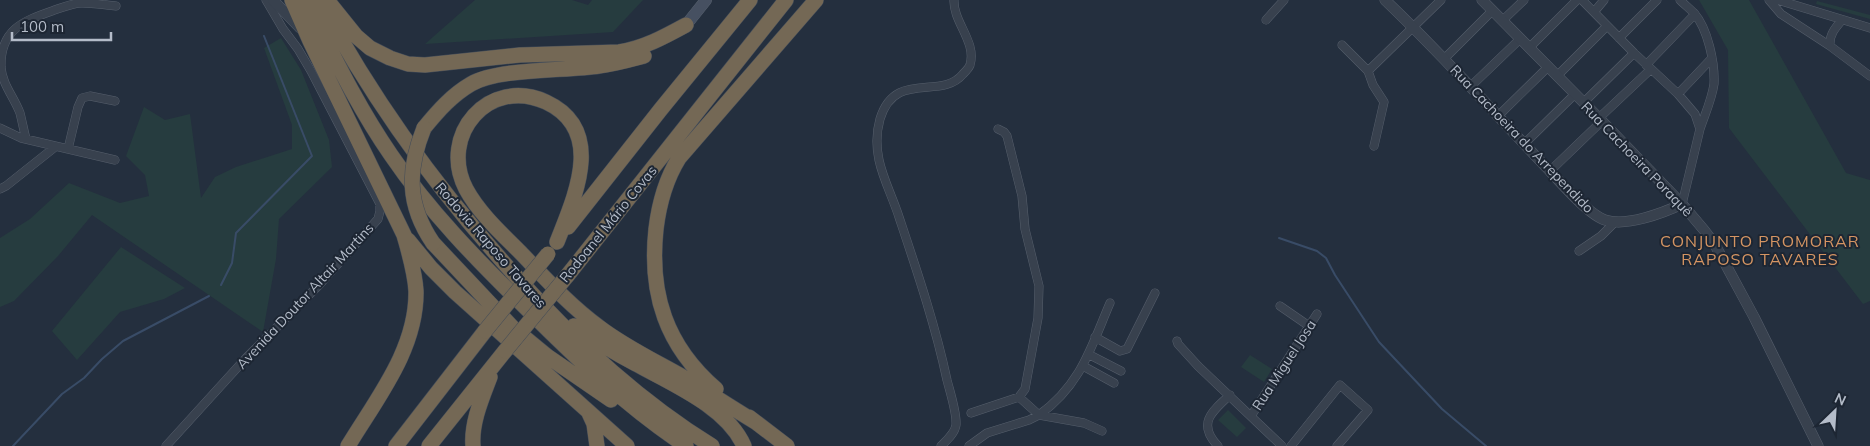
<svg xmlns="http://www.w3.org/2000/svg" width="1870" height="446" font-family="Mulish,sans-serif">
	<rect width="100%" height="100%" fill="#242f3e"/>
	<path fill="#263c3f" d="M475,0H572L588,5L592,0H643L613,32L425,44Z
		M1699,0H1749L1846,173L1870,180V301L1863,304L1729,128L1728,50Z
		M1817,1L1870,15V19L1816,4Z
		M281,38L301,70L329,140L332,167L279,219L276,259L263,332L92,215L58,256L14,301L0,307V238L30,219L69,183L120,203L149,196L145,175L126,156L144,107L165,120L190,114L201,198L215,177L236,167L292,149V125L264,48Z
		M121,247L185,288L164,299L120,312L77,360L52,331Z
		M1250,355L1272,369L1264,382L1241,367Z
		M1228,410L1246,428L1237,437L1218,420Z"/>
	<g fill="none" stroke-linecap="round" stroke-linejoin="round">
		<path stroke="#394c67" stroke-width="2" d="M1279,238L1317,251L1326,258L1335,275L1379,342L1442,409L1486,446
			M221,285L232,263L236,233L312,156L264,36
			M13,446L62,394L84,378L102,359L123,341L209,296"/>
		<defs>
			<path id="minor" d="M1582,0L1634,53L1678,94L1695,114L1700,129L1682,204
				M1680,0C1684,4 1690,9 1694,13C1708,29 1715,63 1714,84C1712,99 1705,114 1700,129
				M1769,0L1781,14L1830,46L1870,76
				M1778,0L1870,28
				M1594,12L1604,0
				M1266,20L1284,0
				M1502,21L1524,0
				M1619,38L1657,0
				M1342,45L1368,71L1441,0
				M1830,46C1829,35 1835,28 1842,20
				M1529,48L1577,0
				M1444,59L1492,11
				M1646,65L1695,14
				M1368,71L1373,85L1384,102L1374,146
				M1557,76L1607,26
				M1470,87L1520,39
				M1678,94L1712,58
				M1583,103L1634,53
				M1497,117L1548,67
				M1599,118L1651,69
				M0,128L21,138L115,160
				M26,139C24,131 22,121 20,113C14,97 2,84 1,67C0,30 23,21 52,11C61,8 72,3 82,3C93,3 105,5 116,6
				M1524,144L1574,95
				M68,149L78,107L82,98L90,96L115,101
				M1550,171L1602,121
				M0,189L6,186L55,147
				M1579,251L1601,236L1615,222
				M1280,306L1309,326
				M1095,337L1120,351L1127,349L1155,293
				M1177,341L1178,344L1198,366L1282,446
				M1088,354L1121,371
				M1083,366L1114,383
				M1019,397L1039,415C1081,385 1091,347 1110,303
				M971,413L1019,397L1025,389L1038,318L1039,286L1025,229L1022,196L1007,136L1004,132L998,129
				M1251,416L1317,314
				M166,446L246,358L320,284L378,219L380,211V204L311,71L298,49L283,29L266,0
				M941,446C947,440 955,433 956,425C957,413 950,392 947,380C935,324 917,271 899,217C893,198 883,179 879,160C876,146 876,133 880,119C895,69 941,101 963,74C966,71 969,68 970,65C977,42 953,22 954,0
				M969,446L987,433L1029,420L1039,415L1084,423L1102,431
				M1218,446C1197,424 1211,412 1230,395
				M1291,446L1340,385L1368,410L1337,446"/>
			<path id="tertiary" d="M273,0L300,28
				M1385,0C1442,54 1494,113 1549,170C1561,183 1589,215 1605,220C1626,227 1663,213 1682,204
				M1482,0L1599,118L1682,204L1704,230L1714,243L1754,317L1818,446"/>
			<path id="secondary" d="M686,25L706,0"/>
			<path id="motorway" d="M292,0L310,41L404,235C409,253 415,272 416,291C417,349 377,398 348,446
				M305,0C332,53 357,106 391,155C429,211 478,261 526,308C576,358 627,407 686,446
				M319,0C373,101 436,188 513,273C572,339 636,399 712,446
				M331,5L356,36L370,48L390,58L408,64L425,65L520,55L619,52C644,48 664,37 686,25
				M424,128C438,111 452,95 471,84C498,68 566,71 599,66C615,64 629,60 644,56
				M568,227L661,109L750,0
				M408,240L431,268L455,292L627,446
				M557,242C575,196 606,130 546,102C489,76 438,135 466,189C479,213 501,233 520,252C546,279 569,305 599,327C625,347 655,361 683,377C708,392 732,408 757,423
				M433,243L513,328L547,356L611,400
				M567,276L786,0
				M574,326C594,340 615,353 636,364C672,384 727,407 744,446
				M716,389C666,346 649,294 656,229C659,204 666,179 679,158L816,0
				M589,413L594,424L597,446
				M749,417L787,446
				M396,446L485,331
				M429,446L505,351
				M473,446C471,423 482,398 490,377"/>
		</defs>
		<use href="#minor" stroke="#565f6c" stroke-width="9"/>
		<use href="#tertiary" stroke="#565f6c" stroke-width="11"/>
		<use href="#secondary" stroke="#565f6c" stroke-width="12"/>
		<use href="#motorway" stroke="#434c59" stroke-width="16"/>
		<use href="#minor" stroke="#38414e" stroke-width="8"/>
		<use href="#tertiary" stroke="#38414e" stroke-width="10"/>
		<use href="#secondary" stroke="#465061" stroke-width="11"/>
		<use href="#motorway" stroke="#746855" stroke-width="15"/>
		<defs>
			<path id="motorway-bridge" d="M424,128C407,170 407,205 433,243
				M485,331L548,254
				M505,351L567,276"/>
		</defs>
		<use href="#motorway-bridge" stroke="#434c59" stroke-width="16" stroke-linecap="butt"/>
		<use href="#motorway-bridge" stroke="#746855" stroke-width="15"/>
	</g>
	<g text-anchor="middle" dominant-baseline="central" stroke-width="4" stroke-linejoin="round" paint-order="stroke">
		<g font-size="14" fill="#b4bcc9" stroke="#1d2633">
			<text transform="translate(1522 139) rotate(46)">Rua Cachoeira do Arrependido</text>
			<text transform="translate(1637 159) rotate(46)">Rua Cachoeira Poraquê</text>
			<text transform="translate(608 224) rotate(-51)">Rodoanel Mário Covas</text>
			<text transform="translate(491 245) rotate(49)">Rodovia Raposo Tavares</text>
			<text transform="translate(305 296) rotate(-47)">Avenida Doutor Altair Martins</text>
			<text transform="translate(1284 365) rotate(-57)">Rua Miguel Josa</text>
		</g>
		<g font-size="16" letter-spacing="1" fill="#d59563" stroke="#1d2633">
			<text x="1760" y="241">CONJUNTO PROMORAR<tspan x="1760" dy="18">RAPOSO TAVARES</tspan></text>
		</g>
	</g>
	<g transform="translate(1835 411) rotate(25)" stroke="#1d2633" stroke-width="4" paint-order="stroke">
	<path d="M0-4L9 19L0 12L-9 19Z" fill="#b4bcc9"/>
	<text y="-8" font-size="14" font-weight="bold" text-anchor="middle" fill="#b4bcc9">N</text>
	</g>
	<path d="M12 32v8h99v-8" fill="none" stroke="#b4bcc9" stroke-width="2.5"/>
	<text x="20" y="32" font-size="15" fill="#b4bcc9" stroke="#1d2633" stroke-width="4" paint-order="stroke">100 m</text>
</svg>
